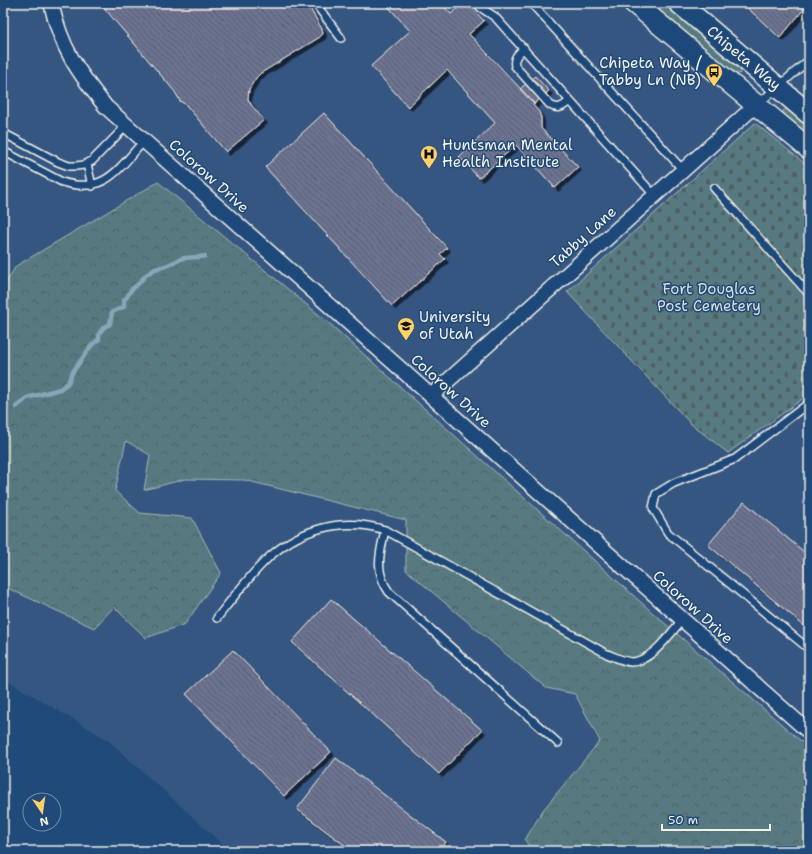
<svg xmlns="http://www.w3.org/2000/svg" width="812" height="854" font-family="'Shantell Sans',sans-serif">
	<defs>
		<pattern id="grass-tufts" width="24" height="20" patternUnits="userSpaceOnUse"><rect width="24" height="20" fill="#567a80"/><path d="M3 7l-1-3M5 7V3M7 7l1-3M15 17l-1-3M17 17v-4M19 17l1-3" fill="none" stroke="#506163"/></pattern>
		<pattern id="forest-crowns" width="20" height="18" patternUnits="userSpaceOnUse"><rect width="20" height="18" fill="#567a80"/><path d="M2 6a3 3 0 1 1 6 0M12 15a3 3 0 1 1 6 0" fill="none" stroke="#506163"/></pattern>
		<pattern id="cemetery-stones" width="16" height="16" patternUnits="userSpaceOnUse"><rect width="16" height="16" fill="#567a80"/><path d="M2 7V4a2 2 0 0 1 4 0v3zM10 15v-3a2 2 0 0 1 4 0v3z" fill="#506163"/></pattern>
		<pattern id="building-back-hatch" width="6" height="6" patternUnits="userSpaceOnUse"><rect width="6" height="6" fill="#6c7391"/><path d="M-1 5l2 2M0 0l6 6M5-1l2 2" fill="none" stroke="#5a5e6c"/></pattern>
		<filter id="shadow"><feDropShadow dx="3.5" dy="3.5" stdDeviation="0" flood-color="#0009"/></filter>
	</defs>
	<rect width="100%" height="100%" fill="#1f4a7a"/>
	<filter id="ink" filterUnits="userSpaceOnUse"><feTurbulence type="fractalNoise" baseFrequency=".025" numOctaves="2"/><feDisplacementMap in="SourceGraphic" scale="8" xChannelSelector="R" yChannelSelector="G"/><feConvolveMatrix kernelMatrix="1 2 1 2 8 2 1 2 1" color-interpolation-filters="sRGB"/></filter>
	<g filter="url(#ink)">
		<path fill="#365681" d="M3,3H809V851H230L108,740L3,678Z"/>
		<path fill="url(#grass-tufts)" stroke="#a5b6b4" d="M650,3H664L737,63L741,69V72L739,74H734Z
			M787,108L790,109L809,125V138L784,116L783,111Z"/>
		<path fill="url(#forest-crowns)" stroke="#a5b6b4" d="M158,182L329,323L653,613L809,748V851H532L525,840L543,810L600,741L575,694L546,688L406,570V520L244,480L185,479L144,490L150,455L126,441L115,491L140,513L192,518L221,573L185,624L146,638L114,607L94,628L3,586V288L16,266Z"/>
		<path fill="url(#cemetery-stones)" stroke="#a5b6b4" d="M755,123L809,167V394L728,453L691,424L567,292Z"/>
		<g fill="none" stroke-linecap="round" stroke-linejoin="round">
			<path stroke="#87a7b8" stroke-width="4.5" d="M16,407L27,398L60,389L68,383L72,373L91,346L99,339V334L103,328L110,324L112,312L124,307V300L127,297L131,290L137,285L146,275L155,269L166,266L183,258L199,257L205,256"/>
		</g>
		<path fill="url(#building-back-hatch)" stroke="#f4f1e8" filter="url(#shadow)" d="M100,3H307L322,29L323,34L320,37L261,73L256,78L249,89L248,99L252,106L264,120L226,152L186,105L180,101L175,92Z
			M385,3H441L451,14L464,3H467L484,21L469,34L535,104L533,105L539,112L541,117V128L578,167L555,188L516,145L479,178L459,157L495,123L447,70L408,107L371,66L410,31Z
			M742,3H809L780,38Z
			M535,76L549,91L534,104L520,89Z
			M324,113L447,248L440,254L445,259L392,306L265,167Z
			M744,502L809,556V630L708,545Z
			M331,599L482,730L439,774L292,642Z
			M233,650L331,752L284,796L186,694Z
			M336,758L446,842L439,851H352L297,809Z"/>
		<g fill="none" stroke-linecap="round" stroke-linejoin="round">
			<defs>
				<path id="lane" d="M315,3L341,38
					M478,3L480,7L495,17L655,196
					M531,3L683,170
					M524,48C518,54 513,58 515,66L550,105C558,110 563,107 569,101
					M758,104L809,60
					M3,133L58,162L69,166H76L84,165L92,161L127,125
					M3,151L62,182C105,195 118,169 144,141
					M87,164L92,186
					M714,188L809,294
					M809,403L735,459L674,483L656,494L653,508L668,533L809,649
					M385,530C380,553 374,571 389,592L558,743
					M217,618C232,599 247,579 264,562C296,530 341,516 385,530L607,654C615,657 622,661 631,662C651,662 670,634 682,620"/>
				<path id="street" d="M51,3C61,48 78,72 106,107L809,732
					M432,395L756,105"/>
				<path id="secondary" d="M634,3L809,149
					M679,3L809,114"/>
			</defs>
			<use href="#lane" stroke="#f4f1e8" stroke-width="10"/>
			<use href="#street" stroke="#f4f1e8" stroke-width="17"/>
			<use href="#secondary" stroke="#f4f1e8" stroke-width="23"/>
			<use href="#lane" stroke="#1f4a7a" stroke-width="7"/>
			<use href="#street" stroke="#1f4a7a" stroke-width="14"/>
			<use href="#secondary" stroke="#1f4a7a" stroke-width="20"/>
		</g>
	</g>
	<defs>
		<symbol id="bus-pin" viewBox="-11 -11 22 30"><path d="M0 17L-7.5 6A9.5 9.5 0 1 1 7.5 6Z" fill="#ffd166" stroke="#1f4a7a"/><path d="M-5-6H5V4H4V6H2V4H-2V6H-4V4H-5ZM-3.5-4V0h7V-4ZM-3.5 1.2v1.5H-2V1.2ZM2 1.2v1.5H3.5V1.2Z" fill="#111"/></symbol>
		<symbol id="hospital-pin" viewBox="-11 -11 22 30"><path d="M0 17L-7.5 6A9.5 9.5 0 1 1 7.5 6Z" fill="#ffd166" stroke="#1f4a7a"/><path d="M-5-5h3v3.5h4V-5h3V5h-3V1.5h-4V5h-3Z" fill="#111"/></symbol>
		<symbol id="university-pin" viewBox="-11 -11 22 30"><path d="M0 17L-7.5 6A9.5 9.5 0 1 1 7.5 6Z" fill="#ffd166" stroke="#1f4a7a"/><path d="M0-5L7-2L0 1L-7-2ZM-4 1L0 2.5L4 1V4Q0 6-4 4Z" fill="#111"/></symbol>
	</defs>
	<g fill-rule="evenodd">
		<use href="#bus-pin" x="704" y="62" width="20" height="27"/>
		<use href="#hospital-pin" x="419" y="144" width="20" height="27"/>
		<use href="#university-pin" x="396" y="316" width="20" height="27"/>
	</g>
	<g text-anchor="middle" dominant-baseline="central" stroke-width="3" stroke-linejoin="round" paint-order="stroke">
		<g font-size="15" fill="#f4f1e8" stroke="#1f4a7a">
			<text transform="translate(744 58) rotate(40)">Chipeta Way</text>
			<text transform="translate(209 176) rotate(42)">Colorow Drive</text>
			<text transform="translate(583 237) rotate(-42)">Tabby Lane</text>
			<text transform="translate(451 391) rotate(42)">Colorow Drive</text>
			<text transform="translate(693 607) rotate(42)">Colorow Drive</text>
		</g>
		<g font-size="15" fill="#f4f1e8" stroke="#1f4a7a" text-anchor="start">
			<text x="701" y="63" text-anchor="end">Chipeta Way /<tspan x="701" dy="17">Tabby Ln (NB)</tspan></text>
			<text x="442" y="145">Huntsman Mental<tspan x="442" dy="17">Health Institute</tspan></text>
			<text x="419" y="317">University<tspan x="419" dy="17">of Utah</tspan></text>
		</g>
		<g font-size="15" fill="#dcdfd8" stroke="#1f4a7a">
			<text x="709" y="289">Fort Douglas<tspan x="709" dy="17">Post Cemetery</tspan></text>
		</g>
	</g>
	<rect width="812" height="854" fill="none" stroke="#1f4a7a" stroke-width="16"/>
	<rect x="8" y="8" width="796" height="838" fill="none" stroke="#f4f1e8" stroke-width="1.5" filter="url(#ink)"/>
	<g transform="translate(42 812) rotate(167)"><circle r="19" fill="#1f4a7a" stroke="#748da6"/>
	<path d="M0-3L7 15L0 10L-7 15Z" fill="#ffd166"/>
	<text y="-6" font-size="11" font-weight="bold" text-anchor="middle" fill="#f4f1e8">N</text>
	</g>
	<path d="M662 824v6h108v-6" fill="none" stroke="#f4f1e8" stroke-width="2"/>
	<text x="668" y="824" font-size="12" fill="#f4f1e8" stroke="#1f4a7a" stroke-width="3" paint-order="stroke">50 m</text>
</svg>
